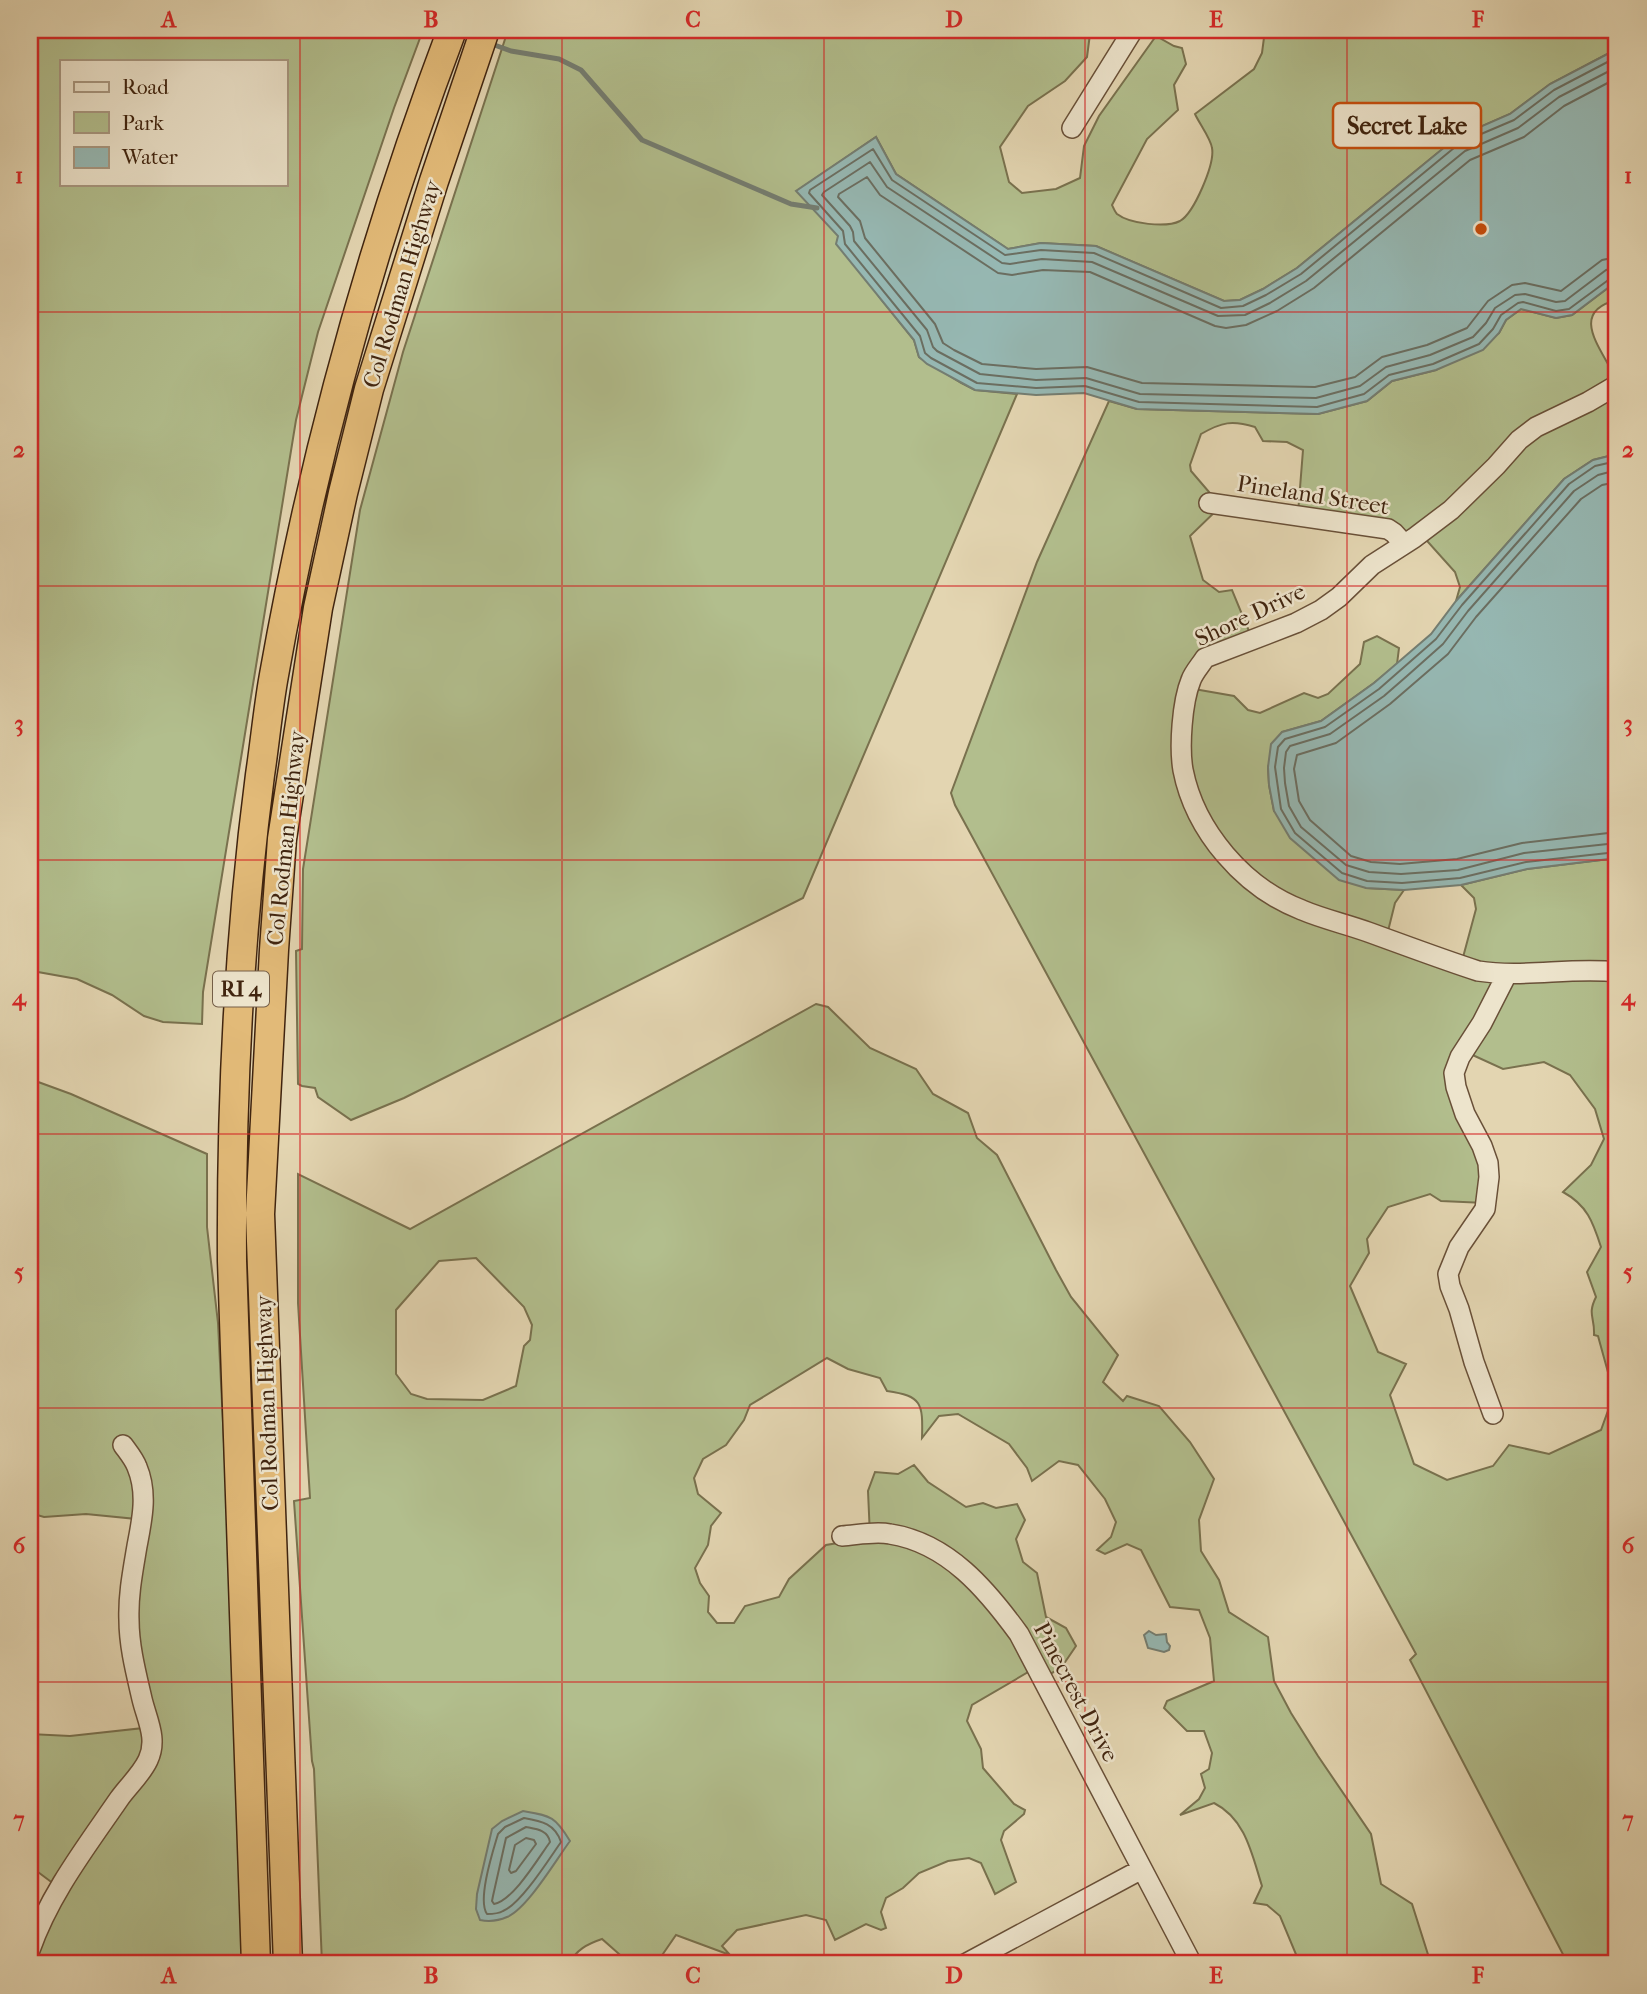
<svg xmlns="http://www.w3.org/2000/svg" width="1647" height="1994" font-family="'IM FELL French Canon',serif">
	<rect width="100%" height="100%" fill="#e3d5b1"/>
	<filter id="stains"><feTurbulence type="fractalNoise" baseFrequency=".00286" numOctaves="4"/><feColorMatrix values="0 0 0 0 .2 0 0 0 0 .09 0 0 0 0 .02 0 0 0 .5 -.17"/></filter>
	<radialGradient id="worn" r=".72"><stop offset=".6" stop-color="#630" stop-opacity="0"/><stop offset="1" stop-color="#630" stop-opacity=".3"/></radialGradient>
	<path fill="#b2be8d" stroke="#79714e" stroke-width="2" fill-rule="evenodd" d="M30,30H423L394,108L318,332L296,420L203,992L202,1024L163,1022L144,1016L112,995L77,979L38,972L34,968L30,967ZM61,61H285V184H61Z
		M508,30H1087L1090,34L1087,57L1065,81L1028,106L1000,147L1009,182L1022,193L1056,189L1080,178L1084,146L1099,116L1156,36L1174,46L1182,48L1186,64L1174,85L1178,110L1147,139L1112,205C1113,207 1115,212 1117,214C1130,224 1166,228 1180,221C1194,213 1215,164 1212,148C1211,139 1199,123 1195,114L1254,69L1262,53L1265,30H1617V49L1550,84L1510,114L1457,137L1297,268L1263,289L1240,300L1224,301L1096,246L1041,243L1008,249L896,174L876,137L797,191L839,236L880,298L914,340L919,357L961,383L975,390L1017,394L803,898L404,1098L351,1120L318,1097L315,1088L302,1086L298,1084L296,951L302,949L303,869L360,510L403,352Z
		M1617,281V300C1563,313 1609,356 1617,383C1618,387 1617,394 1617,399C1617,417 1617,435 1617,454L1593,460L1564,479L1456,601L1460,587L1455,572L1420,533L1404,542L1298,513L1303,450L1287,442L1263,441L1255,427C1232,420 1222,422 1201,434L1190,465L1191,471L1221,506L1190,536L1203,580L1219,592L1232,590L1251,636L1209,654L1194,689L1234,696L1248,710L1260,713L1304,693L1318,698L1328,694L1360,664L1364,642L1377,636L1399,648L1397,664L1374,683L1321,721L1282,732L1268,767L1269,785L1274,811L1366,888L1404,890L1395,903L1387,935L1462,961L1476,909L1474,898L1461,885L1527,869L1617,858V1964H1568L1410,1660L1416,1654L955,805L951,793L1037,562L1109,401L1137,409L1318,414L1367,401L1392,381L1436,370L1499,333L1506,320L1521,309L1556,318L1572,315ZM1466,1052L1503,1069L1544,1062L1570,1075L1595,1109L1604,1139L1591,1165L1563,1192C1587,1205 1593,1222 1601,1247L1587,1272L1596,1297C1587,1315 1595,1317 1594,1335L1598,1336L1614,1394L1601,1430L1549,1454L1509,1445L1493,1466L1447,1480L1414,1464L1390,1395L1406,1364L1378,1352L1350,1286L1369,1253L1367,1239L1388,1207L1430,1194L1441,1201L1485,1203L1489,1161L1456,1066Z
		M816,1004L828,1007L870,1048L916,1069L933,1094L968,1113L977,1138L997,1155L1056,1270L1071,1297L1118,1355L1103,1382L1123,1401L1127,1396L1159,1406L1190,1442L1214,1479L1199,1520L1201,1551L1219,1580L1229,1612L1268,1637L1274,1681L1291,1713L1318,1756L1371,1834L1381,1884L1412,1904L1431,1964H1300L1280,1916L1267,1905L1254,1903L1262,1886C1252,1855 1246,1819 1214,1803L1180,1815L1199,1799L1205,1788L1201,1774L1209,1769L1212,1753L1204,1731H1187L1164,1708L1167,1701L1214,1681L1210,1638L1199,1610L1170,1607L1141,1550L1127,1544L1105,1554L1097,1550L1111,1537L1116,1522L1105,1499L1078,1465L1059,1461L1032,1481L1027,1468L1009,1444L958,1414L939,1416L922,1438C923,1403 922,1396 887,1391L880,1378L848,1369L827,1358L750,1405L744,1420L726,1445L703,1459L694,1478L698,1494L721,1513L711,1526L708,1545L695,1568L700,1583L709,1596L708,1612L717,1623H734L745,1606L779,1597L789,1579L826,1545L868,1538L870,1536L868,1491L875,1472L898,1474L914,1465L928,1482L966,1507L983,1503L996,1508L1017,1504L1025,1520L1016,1539L1023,1562L1037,1573L1046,1617L1066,1628L1076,1646L1061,1668L1041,1679L1030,1671L972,1705L967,1721L981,1749L983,1768L1014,1804L1025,1810L1024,1814L1004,1831L1001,1840L1016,1882L995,1894L981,1863L969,1858L948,1861L919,1873L903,1888L886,1898L881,1912L886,1928L881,1930L866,1924L835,1940L826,1920L806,1915L737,1930L722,1946L730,1955L676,1935L656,1964H628L627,1961L602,1939C587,1944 576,1950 569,1964H555L540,1956L524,1964H472L466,1960L453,1964H322L314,1769L312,1761L294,1501L310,1498L298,1303V1174L410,1229ZM476,1258L524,1307L532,1325L530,1340L524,1346L516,1386L483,1400L427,1399L411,1394L396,1374V1310L439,1261Z
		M30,1079L71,1094L207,1154V1227L218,1323L231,1583L258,1964H30V1950L58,1887L30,1866V1734L70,1736L143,1728L140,1684L136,1519L86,1514L44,1517L30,1513Z"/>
	<path fill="#96b8b3" stroke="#747d71" stroke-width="2" d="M1617,49V281L1572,315L1556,318L1521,309L1506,320L1499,333L1483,350L1436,370L1392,381L1367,401L1318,414L1137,409L1084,393L1036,395L975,390L927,364L919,357L914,340L836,244L838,236L796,191L876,137L896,174L1008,249L1041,243L1096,246L1224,301L1240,300L1263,289L1297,268L1457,137L1510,114L1550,84Z
		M1617,454V858L1527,869L1461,885L1404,890L1366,888L1339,880L1290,838L1274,811L1269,785L1268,767L1271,744L1282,732L1321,721L1374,683L1431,634L1456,601L1564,479L1593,460Z
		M1149,1631L1156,1635L1166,1634L1167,1642L1170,1646L1169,1650L1164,1652L1148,1648L1144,1635Z
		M523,1811C551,1816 555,1816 570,1841C556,1860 527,1909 507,1917C498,1921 490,1922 480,1920L476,1909L477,1894L492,1829L502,1821Z"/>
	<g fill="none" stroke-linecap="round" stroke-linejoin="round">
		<path stroke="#6b6e61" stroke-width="2" d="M1617,57L1554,90L1514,120L1460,143L1301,274L1266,295L1243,306L1221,308L1094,253L1041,250L1005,255L892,180L873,149L810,190L809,193L843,231L845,244L920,336L925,353L931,358L977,383L1036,388L1085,386L1139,402L1317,407L1364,394L1389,375L1433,364L1479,344L1493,329L1501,315L1518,303L1523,302L1556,311L1569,309L1611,278L1617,276
			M1617,67L1559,97L1518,128L1465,151L1306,281L1270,303L1245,315L1218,316L1092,262L1042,259L1010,264L1002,263L887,187L870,162L824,192L822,195L850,226L853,232L854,241L927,330L933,347L937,351L980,374L1036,380L1086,378L1140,394L1316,398L1360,386L1386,367L1430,355L1473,337L1486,323L1495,308L1515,295L1525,294L1556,302L1565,301L1606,270L1617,267
			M1617,78L1564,106L1524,137L1470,160L1314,288L1277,311L1246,325L1226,328L1215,326L1090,272L1043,270L1012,275L998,273L880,195L867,177L839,194L838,197L860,221L865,238L935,324L943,343L954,350L982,364L1036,369L1087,367L1142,383L1315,387L1355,377L1382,357L1427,345L1467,328L1488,301L1512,285L1525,283L1561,291L1602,260L1617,257
			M1617,461L1595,466L1569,484L1462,605L1436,639L1379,689L1325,727L1285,739L1278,747L1275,767L1281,809L1295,833L1342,873L1367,881L1402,883L1460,878L1526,862L1617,852
			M1617,470L1598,475L1574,491L1468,611L1443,644L1407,676L1384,696L1330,734L1290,746L1286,752L1284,768L1285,783L1289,806L1301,827L1346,865L1369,872L1401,874L1458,870L1524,853L1617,843
			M1617,482L1602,485L1581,499L1476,617L1448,654L1390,704L1336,743L1297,755L1294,769L1299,801L1310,820L1351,856L1371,862L1400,864L1457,859L1522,843L1617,832
			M524,1818C542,1821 555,1824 561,1842C549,1859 521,1904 503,1911C498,1914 492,1914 487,1914C477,1900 493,1851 498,1834L505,1827Z
			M526,1827C536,1829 548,1830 550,1842C539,1857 513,1901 494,1904L492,1901L493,1896L506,1838Z
			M526,1838L534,1840L536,1844L516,1871L511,1873L509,1870L515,1845Z"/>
		<path stroke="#747d71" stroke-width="5" d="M489,43L511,51L559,59L581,70L642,140L791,204L817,208"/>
		<defs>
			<path id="minor" d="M1072,128L1133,30
				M1617,385L1588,402L1536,427L1519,440L1496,466L1451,510L1414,538L1372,565L1339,597L1321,610L1296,623L1205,658C1200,666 1194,672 1191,680C1182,702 1179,747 1183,770C1195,831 1244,888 1302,910C1323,919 1346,924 1368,932C1404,945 1441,959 1478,971C1524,978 1571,967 1617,972
				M1209,503L1388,529L1394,533L1404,544
				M1493,1414L1474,1362L1459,1309L1450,1286L1448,1274L1459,1247L1485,1209L1489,1177L1488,1163L1482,1146L1465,1114L1456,1087L1454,1073L1460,1057L1482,1023L1507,974
				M842,1536C857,1535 875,1531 890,1534C948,1543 987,1590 1019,1634L1192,1964
				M30,1950C49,1895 86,1847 119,1799C128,1786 141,1775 148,1760C158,1739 147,1720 142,1699C136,1673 129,1646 129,1620C128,1595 133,1570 137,1546C142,1520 148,1493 137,1467C134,1459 128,1452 123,1445
				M965,1964L1142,1869"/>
			<path id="highway" d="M256,1964L232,1261C231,1099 239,936 260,775C265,742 268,708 274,675C313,455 373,239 452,30
				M288,1964L260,1214L274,950L282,839L318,608L343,493L369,389L434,181L485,30"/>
		</defs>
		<use href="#minor" stroke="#695038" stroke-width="22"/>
		<use href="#highway" stroke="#40240f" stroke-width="31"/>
		<use href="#minor" stroke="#ede4cc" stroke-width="19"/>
		<use href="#highway" stroke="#e2ba78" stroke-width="28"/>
	</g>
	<path fill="none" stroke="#d62828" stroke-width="2" stroke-opacity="0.55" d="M300,30V1964M562,30V1964M824,30V1964M1085,30V1964M1347,30V1964M30,312H1617M30,586H1617M30,860H1617M30,1134H1617M30,1408H1617M30,1682H1617"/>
	<g text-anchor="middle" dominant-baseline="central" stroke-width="5" stroke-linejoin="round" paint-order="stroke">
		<rect fill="#ede4cc" stroke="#745e48" stroke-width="2" x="213" y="971.5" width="56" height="35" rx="5"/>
		<g font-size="21" font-weight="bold" fill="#40240f">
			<text x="241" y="989">RI 4</text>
		</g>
		<g font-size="23" fill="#40240f" stroke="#ede4cc">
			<text transform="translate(402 284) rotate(-73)">Col Rodman Highway</text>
			<text transform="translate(1313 495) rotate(9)">Pineland Street</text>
			<text transform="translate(1250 615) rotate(-25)">Shore Drive</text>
			<text transform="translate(286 838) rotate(-84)">Col Rodman Highway</text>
			<text transform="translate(267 1403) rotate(-92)">Col Rodman Highway</text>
			<text transform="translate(1076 1692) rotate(62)">Pinecrest Drive</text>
		</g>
	</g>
	<path fill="none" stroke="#c64e0d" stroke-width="2.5" d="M1481 229L1481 125"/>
	<circle fill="#c64e0d" stroke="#ede4cc" stroke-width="2.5" cx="1481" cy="229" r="7"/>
	<rect fill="#ede4cc" stroke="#c64e0d" stroke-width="2.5" x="1333" y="103" width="148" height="45" rx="7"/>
	<g font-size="24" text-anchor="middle" font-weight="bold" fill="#40240f">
		<text x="1407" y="134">Secret Lake</text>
	</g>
	<rect width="1647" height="1994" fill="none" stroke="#e3d5b1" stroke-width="77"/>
	<rect x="60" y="60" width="228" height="126" fill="#ede4cc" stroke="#a89780" stroke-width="2"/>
	<rect x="74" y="82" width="35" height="10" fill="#ede4cc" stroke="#a89780" stroke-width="2"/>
	<text x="122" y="94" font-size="21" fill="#40240f">Road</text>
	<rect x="74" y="112" width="35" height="21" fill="#b2be8d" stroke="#a89780" stroke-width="2"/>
	<text x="122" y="130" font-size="21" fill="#40240f">Park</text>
	<rect x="74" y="147" width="35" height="21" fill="#96b8b3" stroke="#a89780" stroke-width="2"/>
	<text x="122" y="164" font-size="21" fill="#40240f">Water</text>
	<rect x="38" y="38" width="1570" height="1917" fill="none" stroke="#d62828" stroke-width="2.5"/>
	<g font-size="23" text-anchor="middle" font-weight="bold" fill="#d62828">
		<text x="169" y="27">A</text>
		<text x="431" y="27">B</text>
		<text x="693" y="27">C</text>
		<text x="954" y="27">D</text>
		<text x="1216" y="27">E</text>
		<text x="1478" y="27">F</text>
		<text x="19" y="183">1</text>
		<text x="1628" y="183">1</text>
		<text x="19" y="457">2</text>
		<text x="1628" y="457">2</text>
		<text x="19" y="731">3</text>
		<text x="1628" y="731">3</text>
		<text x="19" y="1005">4</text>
		<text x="1628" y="1005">4</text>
		<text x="19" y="1279">5</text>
		<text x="1628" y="1279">5</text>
		<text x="19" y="1553">6</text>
		<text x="1628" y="1553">6</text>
		<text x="19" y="1827">7</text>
		<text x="1628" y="1827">7</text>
		<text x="169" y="1983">A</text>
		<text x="431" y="1983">B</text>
		<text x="693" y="1983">C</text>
		<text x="954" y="1983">D</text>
		<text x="1216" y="1983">E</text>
		<text x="1478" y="1983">F</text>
	</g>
	<rect width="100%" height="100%" filter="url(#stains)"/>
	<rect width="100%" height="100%" fill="url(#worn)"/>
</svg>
